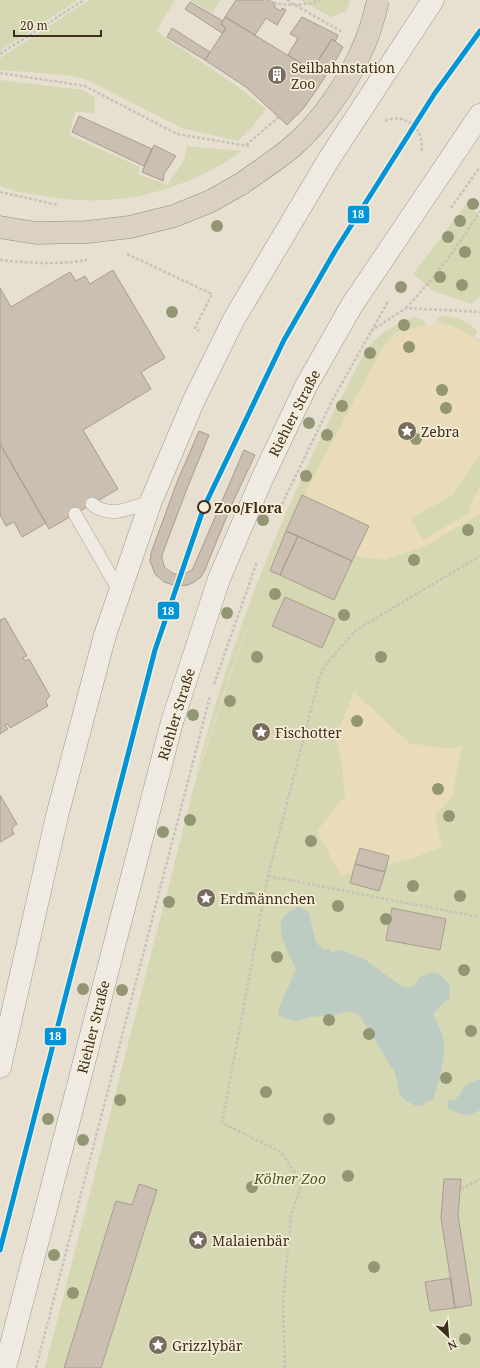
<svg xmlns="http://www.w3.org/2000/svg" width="480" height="1368" font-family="'Noto Serif',serif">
	<rect width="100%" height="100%" fill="#e7e0d1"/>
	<path fill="#d6d7b3" d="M0,0H78L0,51Z
		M89,0H175L156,31L237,86L266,109L253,126L238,141L182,128L85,79L66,75L0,70V58Z
		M190,0H221L212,13Z
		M300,0H350L347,11L331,17Z
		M0,80L84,90L95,98V114L76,111L69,135L140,167L138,174L167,185L184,160L187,146L242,151C183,192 119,208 48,197C31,194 16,192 0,186Z
		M467,203L480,217V296L471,304L434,291L413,274Z
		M442,315C454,317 471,321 477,332L474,337L472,336L478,340L480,338V1368H45L195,783L233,667L283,536L233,665L195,780C225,656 272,536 329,421C337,405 346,389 354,373C359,363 364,352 371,344C383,331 397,323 414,317L424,320L426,325L402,329L391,337L380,349L308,484L380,349C397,331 410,324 436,326V322L447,323L436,321L437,319Z"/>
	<path fill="#eadcb9" d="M437,322C455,325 464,331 478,341L480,340V455L453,495L410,519L424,540L468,513L472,500L480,487V514L423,547L385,560L355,556L365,535L299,504L381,350C399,331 410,326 436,326Z
		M354,692L409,743L443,748L462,747L452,797L435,815L442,847L413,858L341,876L317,831L345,796L341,758L335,738Z"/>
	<path fill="#bcccc2" d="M299,906L309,913L316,943L323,949H329L332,953L335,952L338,949L364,959L401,986L409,988L414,986L421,976L435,972L442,976L450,986L449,999L443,1003L433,1014C435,1020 439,1026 441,1031C449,1053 439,1079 433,1100L427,1101L423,1105L416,1106L406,1101L400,1095L395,1073L360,1016L350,1011L334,1015L311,1017L297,1021L284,1018L278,1015L281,1003L296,970C291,957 276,933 282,920C285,913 293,910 299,906Z
		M477,1080H480V1110C469,1117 460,1115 449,1109L447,1103L448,1100L452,1099L454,1101C464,1091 460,1086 477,1080Z"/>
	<path fill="#cbbfb2" stroke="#a89c90" d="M236,0H269L276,4L274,7L281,11L282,8L286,10L277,25L266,18L255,35L225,17Z
		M190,2L223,21L221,24L226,28L222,33L185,9Z
		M225,17L312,70L332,39L343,47L333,65L315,92L303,109L287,125L246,87L205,60L226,28L221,24Z
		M302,17L338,35L335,42L332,39L312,70L288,55L298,38L290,34Z
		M172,28L210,52L205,60L167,37Z
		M79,116L152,149L144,166L72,132Z
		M154,145L176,156L164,174L163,181L142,172Z
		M113,270L165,358L141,372L151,389L83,430L118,489L49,529L0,444V288L11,307L70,272L76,281L85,276L90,284Z
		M199,431L209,435L188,486L162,555V559L165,568L174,574H184L192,570L194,566L244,450L255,455L232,504L204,572L200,578L194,582L188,585L176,586L164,582L155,574L150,561L151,553L177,482Z
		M0,444L46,523L22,537L14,522L6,526L0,515Z
		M302,495L369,526L352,561L286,531Z
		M286,531L298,536L280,575L270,571Z
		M298,536L352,561L334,600L280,575Z
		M285,597L335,619L322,648L272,626Z
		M5,618L27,656L23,658L25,661L29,659L50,696L47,699L46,702L48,706L10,728L8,724L5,725L8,729L0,734V620Z
		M0,795L17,824L13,827L12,830L14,834L0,842Z
		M360,848L389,856L385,872L355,864Z
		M355,864L385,872L379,891L350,883Z
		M392,908L446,919L440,950L386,940Z
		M444,1179H461L458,1215L472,1305L455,1308L441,1218Z
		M139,1184L157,1190L101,1368H64L116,1201L132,1205Z
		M451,1278L455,1308L430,1311L425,1282Z"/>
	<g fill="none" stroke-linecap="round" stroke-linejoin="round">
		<defs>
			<path id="lane" d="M92,504C110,519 132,508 151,501
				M75,514L120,592"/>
			<path id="secondary" d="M0,1067L57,816L105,635L151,501L194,400L234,319L329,159L433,0
				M5,1368L172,722L219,579L261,481L306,386L352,305L480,115"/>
			<path id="highway" d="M0,227L36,233L87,232L130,227L174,216L211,201L241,184"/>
		</defs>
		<use href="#lane" stroke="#ada599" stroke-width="14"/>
		<use href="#secondary" stroke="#9c958a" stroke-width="23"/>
		<use href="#highway" stroke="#928b80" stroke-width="23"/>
		<path stroke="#c8c2b9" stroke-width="2.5" stroke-dasharray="3 2" stroke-linecap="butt" d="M287,0L342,32
			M0,54L84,0
			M0,73L85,86L177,134L249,146
			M385,121C407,111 426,132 421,153
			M246,145L279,117
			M0,192L58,205
			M451,208L480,167
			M127,254L212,294L195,328L199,331
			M0,260C28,263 58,265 87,260
			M406,308C434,278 459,246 480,211
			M371,331L406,308L480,312
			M282,504L333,399L389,300
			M214,684L257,562
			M268,876L479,917
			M461,1189L480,1179
			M36,1368L210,696
			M285,1368L283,1303L291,1215L302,1183L281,1152L222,1123L268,876L320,675L327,663L356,630L480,556"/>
		<use href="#lane" stroke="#efebe3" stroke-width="13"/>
		<use href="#secondary" stroke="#efebe3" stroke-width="22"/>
		<use href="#highway" stroke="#dad1c2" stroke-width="22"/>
		<defs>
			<path id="highway-bridge" d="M241,184C259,171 277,160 293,146C320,123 347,84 361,52C369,36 374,18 378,0"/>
		</defs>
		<use href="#highway-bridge" stroke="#928b80" stroke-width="23" stroke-linecap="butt"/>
		<path stroke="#c8c2b9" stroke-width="2.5" stroke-dasharray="3 2" stroke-linecap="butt" d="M264,0C281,6 302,7 320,0"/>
		<use href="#highway-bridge" stroke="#dad1c2" stroke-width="22"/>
		<defs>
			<path id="tram-1" d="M0,1250L155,650L204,507L284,340L335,251L435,93L480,31"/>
		</defs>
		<use href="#tram-1" stroke="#f7eed8" stroke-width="8"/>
		<use href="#tram-1" stroke="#0095da" stroke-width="5"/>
	</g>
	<g fill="#929673">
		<circle cx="473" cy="204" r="6"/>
		<circle cx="460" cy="221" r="6"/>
		<circle cx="217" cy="226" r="6"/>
		<circle cx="448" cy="237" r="6"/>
		<circle cx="465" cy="252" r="6"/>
		<circle cx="440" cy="277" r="6"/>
		<circle cx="462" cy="285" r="6"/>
		<circle cx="401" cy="287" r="6"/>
		<circle cx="172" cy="312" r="6"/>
		<circle cx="404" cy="325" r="6"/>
		<circle cx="409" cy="347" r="6"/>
		<circle cx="370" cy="353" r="6"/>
		<circle cx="442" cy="390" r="6"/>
		<circle cx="342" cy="406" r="6"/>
		<circle cx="446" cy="408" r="6"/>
		<circle cx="309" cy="423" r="6"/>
		<circle cx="327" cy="435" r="6"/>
		<circle cx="416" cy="439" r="6"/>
		<circle cx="306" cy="476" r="6"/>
		<circle cx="263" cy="520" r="6"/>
		<circle cx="468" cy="530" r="6"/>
		<circle cx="414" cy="560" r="6"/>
		<circle cx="275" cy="594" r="6"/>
		<circle cx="227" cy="613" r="6"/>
		<circle cx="344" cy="615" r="6"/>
		<circle cx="257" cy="657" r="6"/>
		<circle cx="381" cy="657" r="6"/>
		<circle cx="230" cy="701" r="6"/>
		<circle cx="193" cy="715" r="6"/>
		<circle cx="357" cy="721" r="6"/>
		<circle cx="438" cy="789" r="6"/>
		<circle cx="449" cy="816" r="6"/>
		<circle cx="190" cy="820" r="6"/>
		<circle cx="163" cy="832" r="6"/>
		<circle cx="311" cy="841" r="6"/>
		<circle cx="413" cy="886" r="6"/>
		<circle cx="460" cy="896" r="6"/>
		<circle cx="251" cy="898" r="6"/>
		<circle cx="169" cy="902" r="6"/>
		<circle cx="338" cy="906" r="6"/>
		<circle cx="386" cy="919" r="6"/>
		<circle cx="277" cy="957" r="6"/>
		<circle cx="464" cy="970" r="6"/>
		<circle cx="83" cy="989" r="6"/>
		<circle cx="122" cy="990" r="6"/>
		<circle cx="329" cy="1020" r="6"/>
		<circle cx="471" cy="1031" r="6"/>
		<circle cx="369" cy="1034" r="6"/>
		<circle cx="446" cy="1078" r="6"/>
		<circle cx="266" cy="1092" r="6"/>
		<circle cx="120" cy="1100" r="6"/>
		<circle cx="48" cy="1119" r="6"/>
		<circle cx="329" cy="1119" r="6"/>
		<circle cx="83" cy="1140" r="6"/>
		<circle cx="348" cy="1176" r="6"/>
		<circle cx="252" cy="1187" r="6"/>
		<circle cx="54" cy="1255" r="6"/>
		<circle cx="374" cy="1267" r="6"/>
		<circle cx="73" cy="1293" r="6"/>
		<circle cx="465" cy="1339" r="6"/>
	</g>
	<defs>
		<symbol id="building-disc" viewBox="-11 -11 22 22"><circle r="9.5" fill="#786c5e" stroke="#f7eed8"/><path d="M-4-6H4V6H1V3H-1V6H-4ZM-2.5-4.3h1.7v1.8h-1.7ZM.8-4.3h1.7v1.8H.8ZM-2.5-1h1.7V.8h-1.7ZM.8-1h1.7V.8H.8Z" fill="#fff"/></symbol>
		<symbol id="sight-disc" viewBox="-11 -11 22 22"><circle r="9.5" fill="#786c5e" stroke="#f7eed8"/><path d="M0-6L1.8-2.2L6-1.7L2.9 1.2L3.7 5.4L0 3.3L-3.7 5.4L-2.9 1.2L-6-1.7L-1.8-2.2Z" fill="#fff"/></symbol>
	</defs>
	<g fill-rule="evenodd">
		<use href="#building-disc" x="266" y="64" width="22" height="22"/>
		<use href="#sight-disc" x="396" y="420" width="22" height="22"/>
		<use href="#sight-disc" x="250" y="721" width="22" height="22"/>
		<use href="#sight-disc" x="195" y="887" width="22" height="22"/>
		<use href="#sight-disc" x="187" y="1229" width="22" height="22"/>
		<use href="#sight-disc" x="147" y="1334" width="22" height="22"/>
	</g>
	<circle fill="#f7eed8" stroke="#3d2e20" stroke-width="2" cx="204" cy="507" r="6"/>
	<g text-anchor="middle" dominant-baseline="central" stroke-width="3.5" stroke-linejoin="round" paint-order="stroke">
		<g font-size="14" fill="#3d2e20" stroke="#f7eed8" text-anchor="start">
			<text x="291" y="67">Seilbahnstation<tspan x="291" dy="16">Zoo</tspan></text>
			<text x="421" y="431">Zebra</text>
			<text x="275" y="732">Fischotter</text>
			<text x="220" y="898">Erdmännchen</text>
			<text x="212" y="1240">Malaienbär</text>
			<text x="172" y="1345">Grizzlybär</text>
		</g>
		<g font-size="14" fill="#3d2e20" stroke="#f7eed8">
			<text transform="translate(294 413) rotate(-63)">Riehler Straße</text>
			<text transform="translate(176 714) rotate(-73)">Riehler Straße</text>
			<text transform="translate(93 1027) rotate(-76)">Riehler Straße</text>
		</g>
		<g font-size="14" font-weight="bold" fill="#3d2e20" stroke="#f7eed8" text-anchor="start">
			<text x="214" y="507">Zoo/Flora</text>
		</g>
		<g font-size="14" font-style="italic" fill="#4d5a26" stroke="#f7eed8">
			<text x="290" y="1178">Kölner Zoo</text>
		</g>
	</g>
	<g stroke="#f7eed8" stroke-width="1.5">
		<rect x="347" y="205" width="23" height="19" rx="4" fill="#0095da"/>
		<rect x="157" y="601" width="23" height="19" rx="4" fill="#0095da"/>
		<rect x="44" y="1027" width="23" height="19" rx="4" fill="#0095da"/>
	</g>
	<g font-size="11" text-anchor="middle" font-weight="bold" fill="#fff">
		<text x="358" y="218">18</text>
		<text x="168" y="615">18</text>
		<text x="55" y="1040">18</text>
	</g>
	<g transform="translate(448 1336) rotate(154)" stroke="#f7eed8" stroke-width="3" paint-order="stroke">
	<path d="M0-3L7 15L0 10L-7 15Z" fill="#3d2e20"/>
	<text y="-6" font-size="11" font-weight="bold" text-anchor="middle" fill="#3d2e20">N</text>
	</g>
	<path d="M14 30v6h87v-6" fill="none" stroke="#3d2e20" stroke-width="2"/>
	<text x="20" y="30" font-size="12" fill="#3d2e20" stroke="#f7eed8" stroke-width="3" paint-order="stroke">20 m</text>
</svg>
